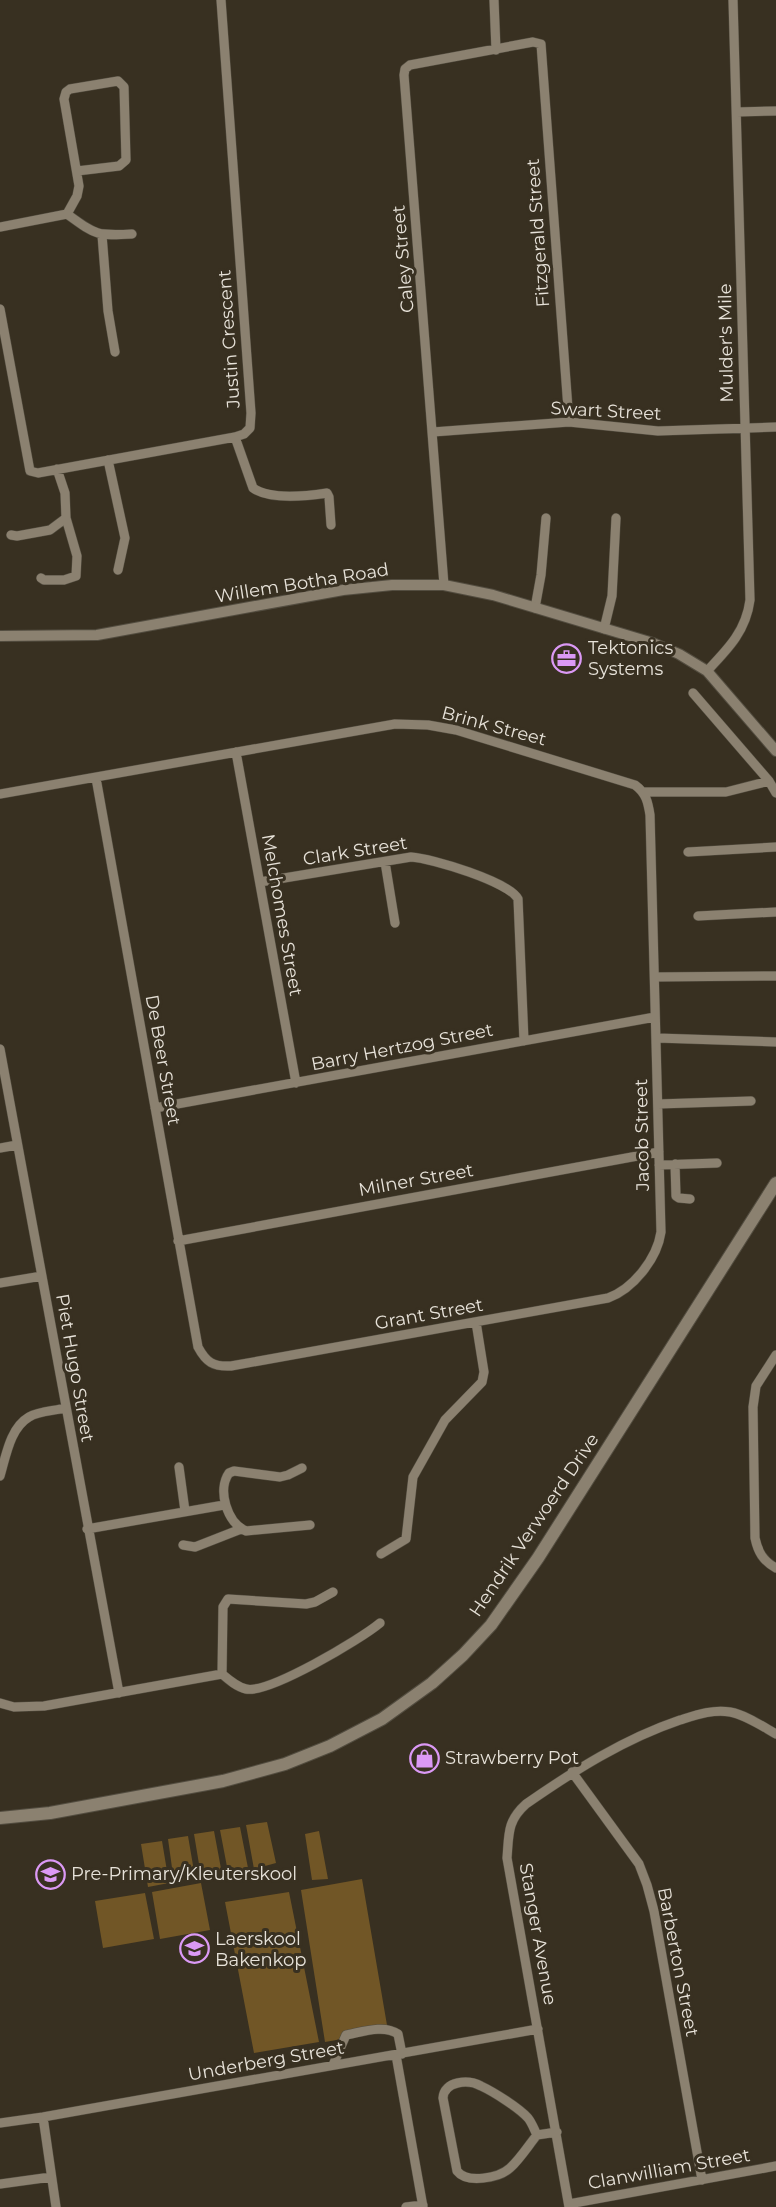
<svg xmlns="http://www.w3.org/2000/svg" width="776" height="2207" font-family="Montserrat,sans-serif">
	<rect width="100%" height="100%" fill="#383021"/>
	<path fill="#715626" d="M267,1822L276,1863L254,1869L246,1825Z
		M240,1827L248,1868L228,1872L220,1830Z
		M214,1831L222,1874L201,1876L194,1834Z
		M319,1831L328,1879L312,1880L305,1834Z
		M188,1836L195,1877L174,1882L168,1839Z
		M162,1841L169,1883L148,1887L141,1844Z
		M362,1879L388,2031L325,2042L301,1890Z
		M201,1883L210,1930L160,1939L152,1892Z
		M289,1892L319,2042L254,2053L225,1902Z
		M145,1893L154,1939L103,1948L95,1901Z"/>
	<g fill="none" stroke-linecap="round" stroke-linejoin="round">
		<defs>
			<path id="minor" d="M494,0L496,50
				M737,112L776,111
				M67,214L77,196L79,186L64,99L66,92L70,89L118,81L124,87L126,160L119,166L77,171
				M67,214C96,235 96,236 132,234
				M0,227L67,214
				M102,235L108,311L115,352
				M0,309L30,471L38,473L235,437L244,434L250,428L251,413L221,0
				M433,432L569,422L658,431L776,427
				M235,437L253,488C270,500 307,496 327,493L329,497L331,525
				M108,460L125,538L118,570
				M11,535L17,536L50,530L66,518L65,493L57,469
				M41,578L44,580H64L76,576L77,556L66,518
				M444,585L404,75L405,69L410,65L533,42L541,44L569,422
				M535,608L541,575L546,518
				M604,629L612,596L616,518
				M707,671C728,649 746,631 750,600L733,0
				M693,693L769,781L776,793
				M236,752L296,1083
				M644,792H726L769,781
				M0,794L395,724L428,725L456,730L635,785C646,793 648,802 650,815L661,1232C657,1259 633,1289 608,1298L231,1366C213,1367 206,1362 198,1347L96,778
				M688,852L776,847
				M385,862L395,923
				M260,882L411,857C431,858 510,882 518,899L524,1041
				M698,916L776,912
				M655,977L776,976
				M657,1038L776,1042
				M0,1049L119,1693
				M658,1104L751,1101
				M155,1108L655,1017
				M0,1148L17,1145
				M675,1164L676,1196L679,1198L690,1199
				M659,1165L717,1163
				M178,1241L659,1152
				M0,1283L42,1276
				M776,1355L756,1386L753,1407L755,1538C758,1552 763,1561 776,1568
				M179,1467L185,1511
				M302,1468L288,1475L280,1477L234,1471L229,1473C217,1490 227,1523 246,1531L310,1525
				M0,1476C6,1456 10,1428 29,1417C39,1411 54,1411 65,1408
				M87,1529L224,1505
				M183,1545L195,1547L241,1529
				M381,1554L406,1539L413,1477L445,1420L482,1382L484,1372L476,1322
				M222,1674C229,1680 237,1687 246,1689C269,1694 361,1639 380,1623
				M0,1703L14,1707L44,1706L222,1674L223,1607L228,1599L306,1604L315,1602L333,1592
				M572,1772L639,1864L647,1885L654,1911L702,2180
				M396,2055L423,2207
				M333,2065L346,2035C362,2032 384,2024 398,2034L402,2054
				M43,2117L56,2207
				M0,2123L43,2117L538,2029
				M537,2135C534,2129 532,2123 528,2118C519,2108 494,2092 481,2086C468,2079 444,2081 443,2098L457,2171C467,2184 499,2178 510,2168C520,2159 528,2146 537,2135L557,2132
				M0,2184L51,2177
				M569,2204L776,2166
				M406,2207L423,2205
				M569,2207L507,1858C509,1834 507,1821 526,1804C575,1770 624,1739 680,1720C696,1715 713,1709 730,1712C746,1715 762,1726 776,1734"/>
			<path id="tertiary" d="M0,636L97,635L343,590L392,585H444L493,595L653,643L679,654L707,671L776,751"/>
			<path id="secondary" d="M0,1818L50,1813L223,1781L285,1764L330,1746L382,1719L432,1683L463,1655L491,1625L538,1558L776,1183"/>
		</defs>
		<use href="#minor" stroke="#534d40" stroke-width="10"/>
		<use href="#tertiary" stroke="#534d40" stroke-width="12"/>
		<use href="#secondary" stroke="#534d40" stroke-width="14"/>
		<use href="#minor" stroke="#8b8170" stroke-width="9"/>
		<use href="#tertiary" stroke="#8b8170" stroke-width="10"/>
		<use href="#secondary" stroke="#8b8170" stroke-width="12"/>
	</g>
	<defs>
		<symbol id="office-ring" viewBox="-11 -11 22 22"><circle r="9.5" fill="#383021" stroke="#db99f5" stroke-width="1.5"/><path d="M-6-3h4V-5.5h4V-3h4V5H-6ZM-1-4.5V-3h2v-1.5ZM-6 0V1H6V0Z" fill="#db99f5"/></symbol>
		<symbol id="shop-ring" viewBox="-11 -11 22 22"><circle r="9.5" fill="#383021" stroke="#db99f5" stroke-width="1.5"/><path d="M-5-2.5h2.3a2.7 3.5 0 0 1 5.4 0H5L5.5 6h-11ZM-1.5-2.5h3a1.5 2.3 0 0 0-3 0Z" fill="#db99f5"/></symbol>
		<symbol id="school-ring" viewBox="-11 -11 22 22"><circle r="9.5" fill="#383021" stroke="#db99f5" stroke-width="1.5"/><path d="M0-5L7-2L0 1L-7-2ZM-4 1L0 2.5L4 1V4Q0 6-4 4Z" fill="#db99f5"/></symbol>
	</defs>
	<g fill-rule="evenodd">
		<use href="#office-ring" x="550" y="642" width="33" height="33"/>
		<use href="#shop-ring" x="408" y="1742" width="33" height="33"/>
		<use href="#school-ring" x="34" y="1858" width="33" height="33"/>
		<use href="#school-ring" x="178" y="1932" width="33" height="33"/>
	</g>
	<g text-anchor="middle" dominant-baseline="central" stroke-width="6" stroke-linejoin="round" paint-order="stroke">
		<g font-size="18" fill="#e7e2d9" stroke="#383021">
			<text transform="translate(538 233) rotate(-94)">Fitzgerald Street</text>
			<text transform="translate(403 259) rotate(-95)">Caley Street</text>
			<text transform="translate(229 339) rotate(-94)">Justin Crescent</text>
			<text transform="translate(726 343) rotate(-91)">Mulder's Mile</text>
			<text transform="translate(606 411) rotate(3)">Swart Street</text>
			<text transform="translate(302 583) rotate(-9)">Willem Botha Road</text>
			<text transform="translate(494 726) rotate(15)">Brink Street</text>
			<text transform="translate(355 851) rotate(-9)">Clark Street</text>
			<text transform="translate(282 915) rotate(80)">Melchomes Street</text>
			<text transform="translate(402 1047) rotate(-11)">Barry Hertzog Street</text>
			<text transform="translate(163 1060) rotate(80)">De Beer Street</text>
			<text transform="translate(642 1135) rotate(-91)">Jacob Street</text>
			<text transform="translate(416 1180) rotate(-10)">Milner Street</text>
			<text transform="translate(429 1314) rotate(-10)">Grant Street</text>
			<text transform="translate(75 1368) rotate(80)">Piet Hugo Street</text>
			<text transform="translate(534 1525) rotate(-56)">Hendrik Verwoerd Drive</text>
			<text transform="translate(538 1934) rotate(80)">Stanger Avenue</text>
			<text transform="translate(678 1962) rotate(79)">Barberton Street</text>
			<text transform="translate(266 2061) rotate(-10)">Underberg Street</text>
			<text transform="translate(669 2169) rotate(-10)">Clanwilliam Street</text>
		</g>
		<g font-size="18" fill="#e7e2d9" stroke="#383021" text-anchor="start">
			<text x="588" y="648">Tektonics<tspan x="588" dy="21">Systems</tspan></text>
			<text x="445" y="1758">Strawberry Pot</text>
			<text x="71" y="1874">Pre-Primary/Kleuterskool</text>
			<text x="215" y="1939">Laerskool<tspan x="215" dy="21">Bakenkop</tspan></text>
		</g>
	</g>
</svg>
